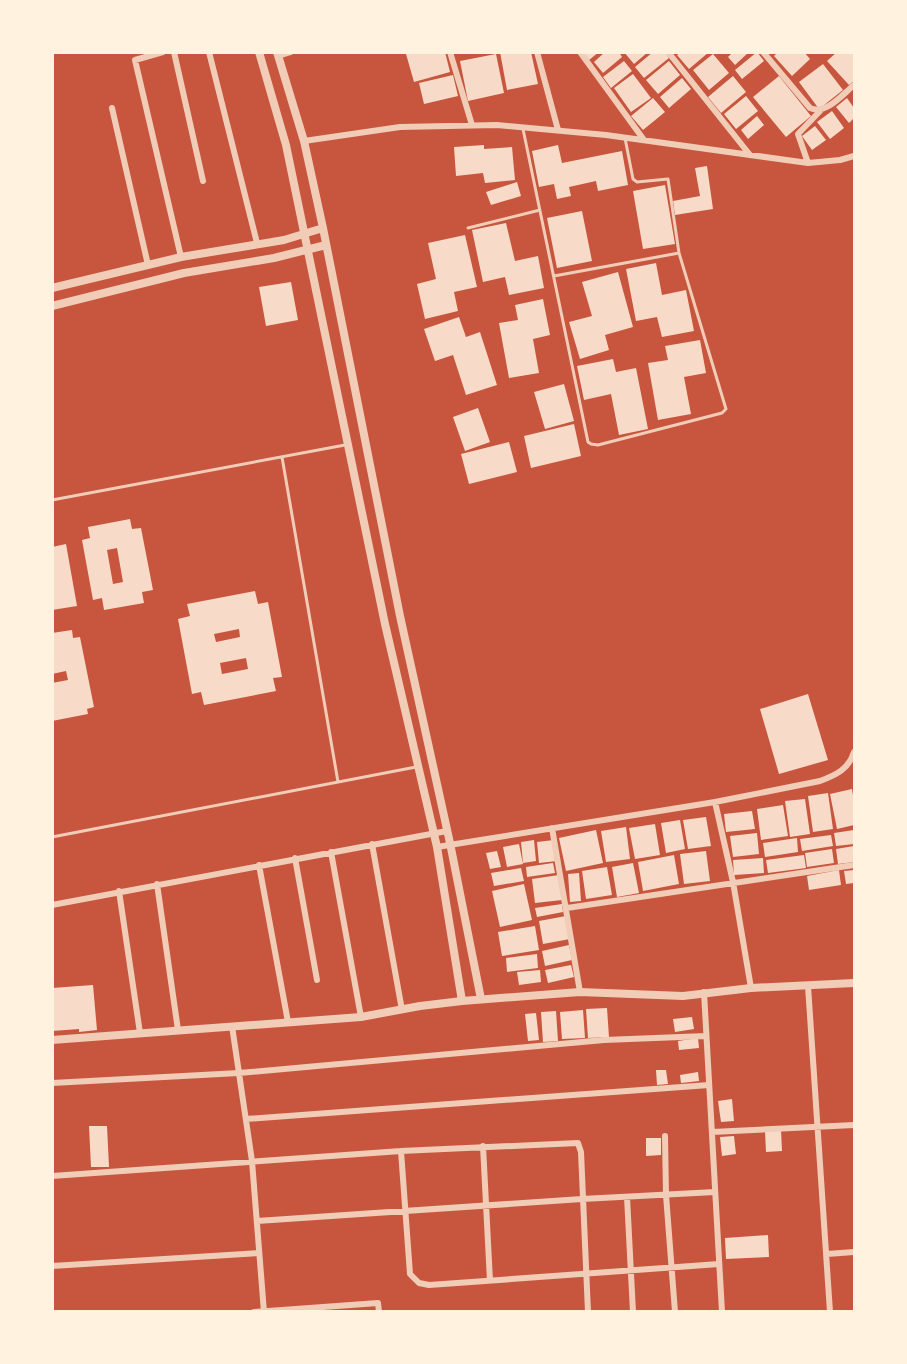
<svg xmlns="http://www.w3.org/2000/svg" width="907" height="1364" font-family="'Titillium Web',sans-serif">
	<rect width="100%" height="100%" fill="#c8553d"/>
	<path fill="#f7dbc8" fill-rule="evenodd" d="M412,52H445L450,72L414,82L406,54Z
		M500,52H531L538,84L507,90Z
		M583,52H599L589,60Z
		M605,52H619L622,57L603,73L594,62Z
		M624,52H648L634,64Z
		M653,52H665L669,58L644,78L635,67Z
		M681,52H709L689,69L677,55Z
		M733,52H749L735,65L728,57Z
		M757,52L764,61L742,79L735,70Z
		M778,52H804L810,59L792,76L774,56Z
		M837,52H854V81L849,85L827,61Z
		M496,54L504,93L468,101L460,61Z
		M713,54L729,73L709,90L693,70Z
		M624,61L632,71L611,88L603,77Z
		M669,61L680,75L658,94L646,80Z
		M823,64L843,90L819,109L799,82Z
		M633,74L651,98L631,112L614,88Z
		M453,75L458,96L424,104L419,83Z
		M733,76L746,92L721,113L708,97Z
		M779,76L811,116L786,137L753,97Z
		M682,78L691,89L669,108L660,97Z
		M746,96L758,111L736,129L724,114Z
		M653,98L665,112L643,130L631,116Z
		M847,98L854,108V118L849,123L836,107Z
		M832,111L844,128L830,139L817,122Z
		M757,116L764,125L748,139L741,130Z
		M815,126L826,140L812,150L802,136Z
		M484,145V149L512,147L515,180L485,183L483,173L456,176L454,147Z
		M558,145L562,163L622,151L628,185L598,191L596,181L569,187L571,196L557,199L554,184L539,187L532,151Z
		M707,166L713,209L675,215L673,201L700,196L695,168Z
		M517,182L521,196L491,205L486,192Z
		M665,185L675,244L643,249L633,191Z
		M582,211L592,261L557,268L547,218Z
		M506,223L515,261L538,256L544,288L509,295L505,277L483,282L472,230Z
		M465,235L477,287L454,292L458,311L425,319L417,284L436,279L428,243Z
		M656,263L662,295L686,290L694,331L662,337L657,317L636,321L626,269Z
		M618,272L633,327L605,335L609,350L580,359L569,322L592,316L582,282Z
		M291,282L298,320L266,326L259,287Z
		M543,299L550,335L533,339L539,373L509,378L499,323L518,320L515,305Z
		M459,317L466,337L480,332L497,385L466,395L453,355L435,361L424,329Z
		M700,340L706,373L684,377L691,414L658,420L648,363L668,360L665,346Z
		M613,359L616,372L636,368L648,429L619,435L611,394L584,400L577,366Z
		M564,384L574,421L545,429L534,392Z
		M478,408L490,442L465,451L453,417Z
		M574,424L581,456L531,468L524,436Z
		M509,442L517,472L469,484L461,454Z
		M130,519L132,529L141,528L153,590L142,592L144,603L104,610L102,598L93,600L82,540L90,538L88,527ZM117,548L123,582L113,584L107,550Z
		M66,544L77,606L52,610V547Z
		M255,591L258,604L268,602L282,677L273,678L276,691L204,705L201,692L192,694L178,619L190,616L187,604ZM239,629L240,637L216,642L214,634ZM246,658L248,669L222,674L220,663Z
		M72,630L73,638L80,637L94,707L87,709L88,714L52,721V683L68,680L66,671L52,674V633Z
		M808,694L828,760L779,774L760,709Z
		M852,789L854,802V825L837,829L830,794Z
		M828,793L833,829L813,832L808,796Z
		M805,799L810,834L790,837L785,801Z
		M783,805L788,836L761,840L757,809Z
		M752,811L755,829L726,832L724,814Z
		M706,817L711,846L688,849L683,820Z
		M680,820L685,849L666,853L661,823Z
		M655,824L660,855L635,859L629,828Z
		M626,827L630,859L606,862L601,831Z
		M596,830L603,863L566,871L559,838Z
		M854,830V844L836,846L834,833Z
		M757,833L759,854L733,857L730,836Z
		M831,835L833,846L802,851L800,839Z
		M797,838L798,852L765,857L763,843Z
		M534,840L536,861L523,863L521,842Z
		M554,840L557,861L539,863L537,842Z
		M519,844L523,864L507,867L503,847Z
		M854,846V862L838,864L836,849Z
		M832,849L834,863L807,867L805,853Z
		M497,851L501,867L490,869L486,853Z
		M706,851L710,881L684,884L680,854Z
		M674,855L679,884L643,891L638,862Z
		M804,855L806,868L768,873L766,860Z
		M763,858L764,873L734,875L733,860Z
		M553,863L555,873L527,877L526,867Z
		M633,863L639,893L617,897L612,867Z
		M607,867L612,895L586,899L582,871Z
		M521,868L524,881L494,886L491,873Z
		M839,870L841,885L809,890L807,876Z
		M854,870V883L846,884L844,871Z
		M579,873L581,901L570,902L568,874Z
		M559,875L562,900L535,903L532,879Z
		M524,884L532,920L500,927L492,891Z
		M562,904L563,912L537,917L535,908Z
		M566,916L570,939L543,944L539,921Z
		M535,926L539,950L502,956L498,932Z
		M569,945L572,960L545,966L542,951Z
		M537,954L538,968L507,972L506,958Z
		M571,965L574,977L548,983L545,970Z
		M540,970L541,982L519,985L517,972Z
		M93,985L97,1030L79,1032V1029L52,1031V988Z
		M607,1008L609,1037L588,1038L586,1009Z
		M583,1010L585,1038L562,1039L560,1012Z
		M556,1011L558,1041L543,1042L541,1012Z
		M536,1013L539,1040L528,1041L525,1014Z
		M692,1017L694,1029L675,1032L673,1019Z
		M698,1038L699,1048L679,1050L678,1041Z
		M656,1070H666L668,1084L657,1085Z
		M698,1072L699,1081L681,1083L680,1075Z
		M732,1099L734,1121L721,1122L718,1101Z
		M89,1126H107L109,1167H91Z
		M781,1130L782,1151L766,1152L765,1131Z
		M734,1136L736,1154L722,1156L720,1137Z
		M646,1138H661V1155L646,1156Z
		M768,1235L769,1257L726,1259L725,1238Z"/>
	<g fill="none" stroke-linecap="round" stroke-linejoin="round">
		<path stroke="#f1ccb7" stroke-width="3" d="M523,129L588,442L591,444L598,445L722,413L726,409L679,253L668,179L637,182L633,179L625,138
			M468,228L540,210
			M554,276L679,253
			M282,457L338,782
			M52,500L345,445
			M52,837L416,767"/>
		<path stroke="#f1ccb7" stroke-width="6" d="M163,52L135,60L181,257
			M174,52L203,181
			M209,52L257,243
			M450,52L472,125
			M537,52L558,130
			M580,52L644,140
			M668,52L750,155
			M763,52L810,108C826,115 842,95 854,85
			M278,56L291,52
			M112,108L148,265
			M304,141L400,127L497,125L606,135L808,163L840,160L854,156
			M808,163L798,134L821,110
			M715,802L733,882L751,988
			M552,828L580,992
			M372,844L402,1010
			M437,847L715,802L820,781C836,775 849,769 854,752
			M331,852L361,1017
			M295,858L317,980
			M259,865L288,1022
			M157,884L178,1030
			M119,891L140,1033
			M52,905L447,831
			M567,908L854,865
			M808,986L830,1312
			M704,992L722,1312
			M232,1026L252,1161L264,1312
			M52,1083L239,1073L604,1040L706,1036
			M246,1119L709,1085
			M712,1132L854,1125
			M665,1136L666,1195L675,1312
			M483,1146L490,1281
			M401,1151L410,1274L419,1283L429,1285L719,1264
			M52,1176L401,1151L578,1143L581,1152L588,1312
			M627,1197L633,1312
			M257,1221L582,1199L715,1192
			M827,1254L854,1252
			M52,1266L259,1253
			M254,1312L378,1303L379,1312"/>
		<path stroke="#f1ccb7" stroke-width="8" d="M259,52L286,145L385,624L437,847L462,1001
			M277,52L304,141L323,228L400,616L450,843L481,999
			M52,288L181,257L284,240L323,228
			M52,306L184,273L274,258L326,245
			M52,1040L361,1017L420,1006L462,1001L580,992L683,996L751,988L854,983"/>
	</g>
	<rect width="907" height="1364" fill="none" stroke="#fff3e0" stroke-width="108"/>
</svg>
